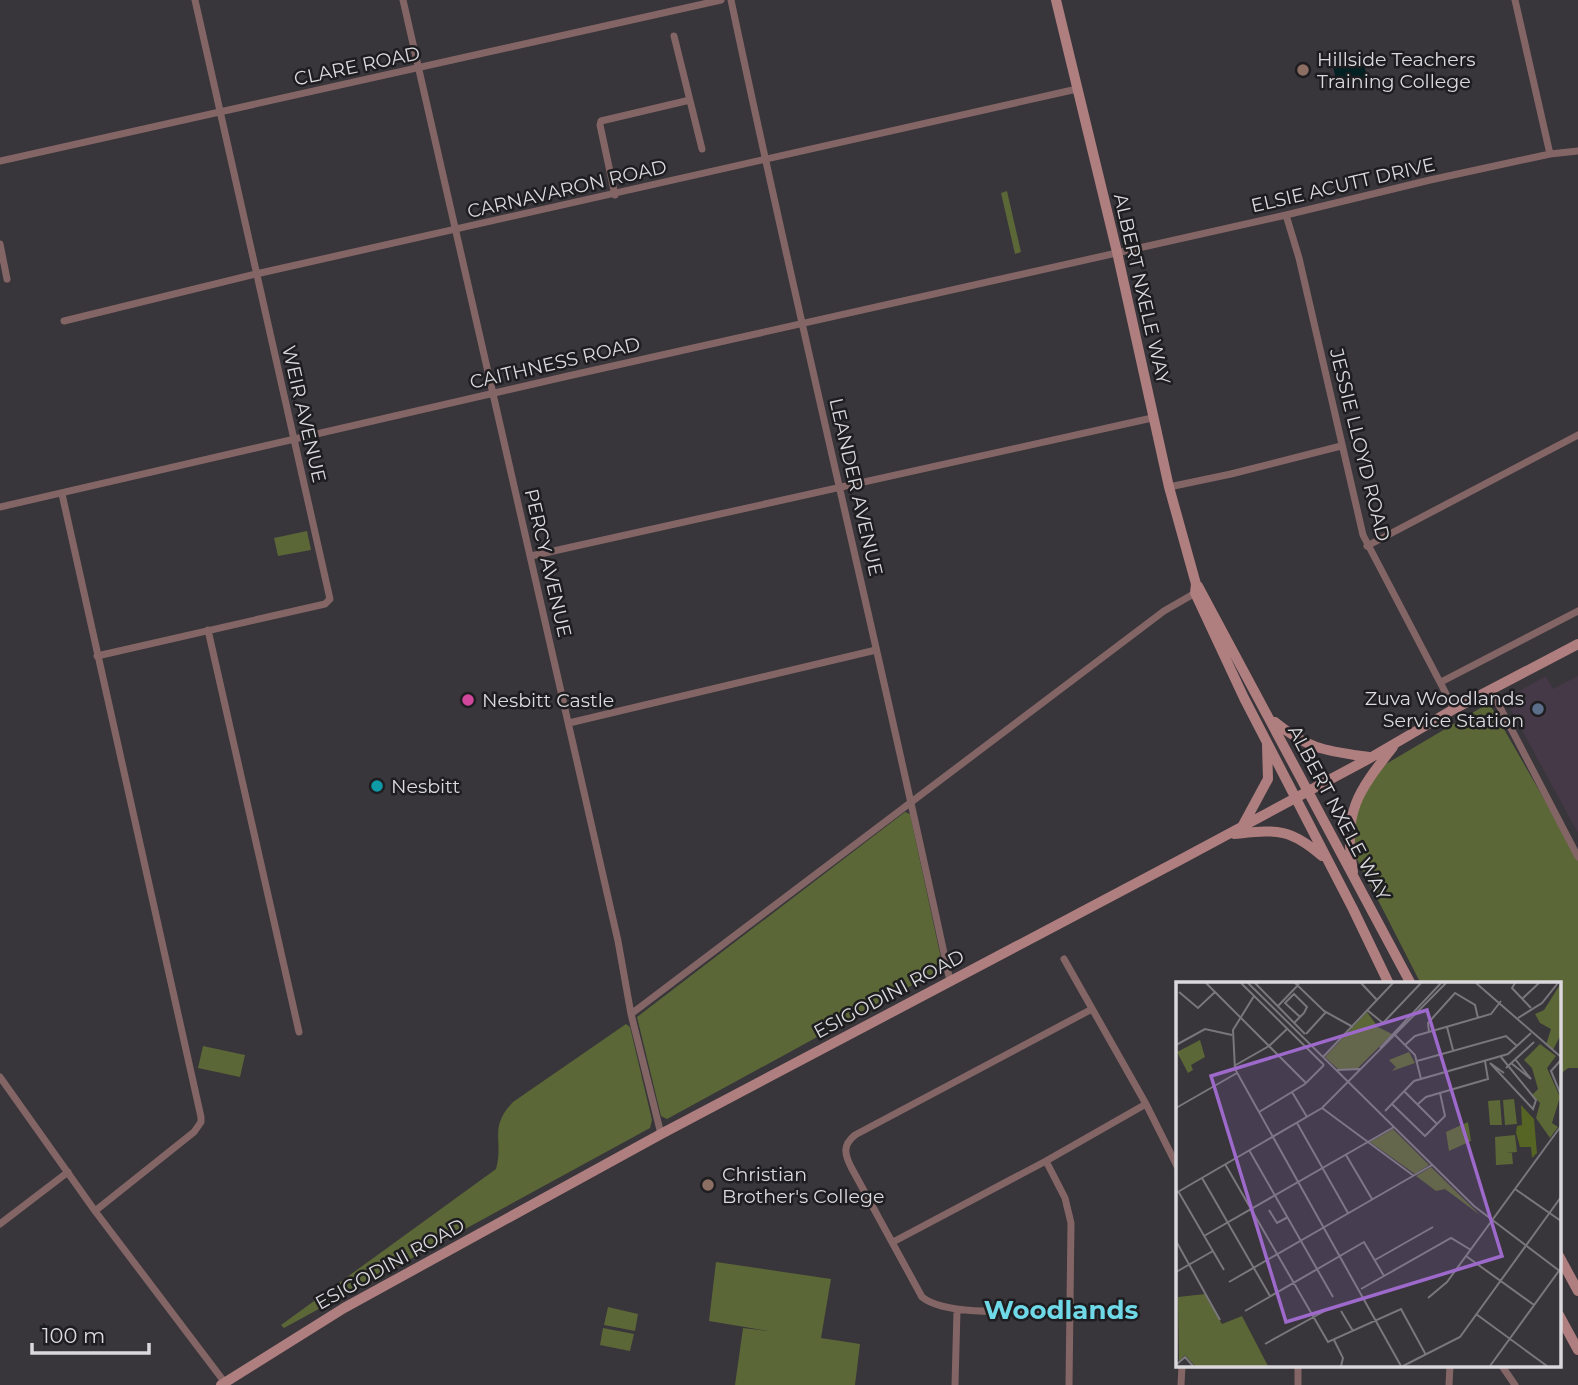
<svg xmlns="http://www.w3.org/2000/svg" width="1578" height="1385" font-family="Montserrat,sans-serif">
	<rect width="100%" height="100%" fill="#38353b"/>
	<path fill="#463947" d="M1546,676L1553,689L1578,676V833L1505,699Z"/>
	<path fill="#5b6736" d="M1007,191L1021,252L1015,254L1001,193Z
		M307,531L311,550L278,556L274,538Z
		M1489,703L1578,858V1068H1568L1559,1075V984H1421L1357,859L1353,834L1358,809L1368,787L1386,764Z
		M905,812L910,814L942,963L940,970L667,1119L661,1116L637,1017Z
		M626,1024L630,1027L652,1120L650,1128L284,1328L281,1325L496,1169C504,1140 488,1128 513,1102Z
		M203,1046L245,1055L240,1077L198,1068Z
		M716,1262L831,1279L821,1338L860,1344L855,1385H735L743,1328L769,1331L709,1321Z
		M608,1307L638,1314L635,1331L604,1325Z
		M603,1328L634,1334L630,1351L600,1345Z"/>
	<path fill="#022123" d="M1361,54L1368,80L1338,88L1332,62Z"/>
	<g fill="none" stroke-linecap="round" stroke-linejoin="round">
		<path stroke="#846565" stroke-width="7" d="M403,0L618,941L631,1014L661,1134
			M731,0C800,328 880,653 950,981
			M1515,0L1550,154
			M674,36L702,149
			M0,161L721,0
			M615,195L600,125L601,121L690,100
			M1286,215L1299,258L1363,535L1454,709
			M0,244L7,279
			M64,321L256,274L1077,89
			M1169,487L1231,474L1341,446
			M62,494L201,1117V1122L194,1132L95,1211
			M0,507L568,376L1286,215L1430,180L1550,154L1578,151
			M1367,546L1578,435
			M531,556L1152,418
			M208,630L299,1032
			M97,656L325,604L330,599L195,0
			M1441,682L1578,611
			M1491,690L1578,857
			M569,723L876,650
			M1064,959L1146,1104L1177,1166
			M631,1014L1164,611L1197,592
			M0,1077L95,1211L226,1384
			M1046,1161L1065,1198L1071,1223L1069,1385
			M0,1224L68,1172
			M893,1242L1046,1161L1146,1104
			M1068,1309C1033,1309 949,1319 922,1297L851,1167C844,1153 843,1145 855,1135L1092,1009
			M1502,1366L1515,1385
			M955,1385L957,1310
			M1181,1385L1182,1366
			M1298,1385V1366
			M1449,1385L1450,1366"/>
		<path stroke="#af7e7f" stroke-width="10" d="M1056,0L1117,252L1169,487L1196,584L1195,593L1244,698L1353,909L1389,984
			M1198,586L1411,984
			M1275,722C1309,750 1327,751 1369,757
			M1242,827L1268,779L1267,745
			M1234,834C1276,830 1289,827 1322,856
			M1353,872C1343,811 1357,793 1393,747
			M1559,1256L1578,1291
			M1559,1315L1578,1350
			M221,1385L344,1308L661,1134L1180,860L1370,758L1454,709L1578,644"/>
	</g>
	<g fill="#8d6e63" stroke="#1e1d20" stroke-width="2.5">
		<circle cx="1303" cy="70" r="7"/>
		<circle cx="708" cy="1185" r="7"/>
	</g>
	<circle fill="#d1479c" stroke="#1e1d20" stroke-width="2.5" cx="468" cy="700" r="7"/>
	<circle fill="#5c6f8a" stroke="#1e1d20" stroke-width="2.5" cx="1538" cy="709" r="7"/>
	<circle fill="#0f9aa8" stroke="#1e1d20" stroke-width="2.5" cx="377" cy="786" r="7"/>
	<g text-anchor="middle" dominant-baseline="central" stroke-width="5" stroke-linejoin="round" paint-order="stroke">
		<g font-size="19" fill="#dbd9dd" stroke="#1e1d20" text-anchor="start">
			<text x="1317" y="59">Hillside Teachers<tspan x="1317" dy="22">Training College</tspan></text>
			<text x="1524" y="698" text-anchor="end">Zuva Woodlands<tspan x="1524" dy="22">Service Station</tspan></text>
			<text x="482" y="700">Nesbitt Castle</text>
			<text x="391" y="786">Nesbitt</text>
			<text x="722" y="1174">Christian<tspan x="722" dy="22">Brother's College</tspan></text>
		</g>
		<g font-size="19" fill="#dbd9dd" stroke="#1e1d20">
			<text transform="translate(357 66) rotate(-12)">CLARE ROAD</text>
			<text transform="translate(1343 185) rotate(-13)">ELSIE ACUTT DRIVE</text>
			<text transform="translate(567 189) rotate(-13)">CARNAVARON ROAD</text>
			<text transform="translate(1142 289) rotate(77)">ALBERT NXELE WAY</text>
			<text transform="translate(555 363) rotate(-13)">CAITHNESS ROAD</text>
			<text transform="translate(304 414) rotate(77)">WEIR AVENUE</text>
			<text transform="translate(1360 445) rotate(76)">JESSIE LLOYD ROAD</text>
			<text transform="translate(856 487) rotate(77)">LEANDER AVENUE</text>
			<text transform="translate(548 563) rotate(77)">PERCY AVENUE</text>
			<text transform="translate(1339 813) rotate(62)">ALBERT NXELE WAY</text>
			<text transform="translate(889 994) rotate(-28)">ESIGODINI ROAD</text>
			<text transform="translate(390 1264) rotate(-29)">ESIGODINI ROAD</text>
		</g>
		<g font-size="26" font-weight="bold" fill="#6fd9e7" stroke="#1e1d20">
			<text x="1061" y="1310">Woodlands</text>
		</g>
	</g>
	<g transform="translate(1176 982)">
		<rect width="385" height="385" fill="#38353b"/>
		<path d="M385,1V52L377,68L370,63L375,47L364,41L359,32L368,28ZM191,30L202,45L216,52L180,88H163L149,75ZM24,58L29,75L15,83L17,88L12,91L1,70ZM364,62L380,74L371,86L384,115L376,141L382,145L374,156L360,136L364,121L356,113L362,107L356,86L348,78ZM233,70L239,81L216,89L220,85L213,78ZM338,117L341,142L329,143L327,118ZM324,118L326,143H314L312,119ZM292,140L295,159L273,169L270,150ZM217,147L253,183L239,192L194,160ZM339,153L341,170L330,171H336L337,182L320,183L319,155ZM255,185L304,233L269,207L260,209L240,194ZM29,312L46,342L66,334L92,384H19L9,373L3,379L2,315Z" fill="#5b6736"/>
		<path d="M345,123L358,137L361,171L356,176L355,165H344L340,151L341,144L346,143Z" fill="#566424"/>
		<path fill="none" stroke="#79777c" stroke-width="2" d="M30,1L130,101M65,1L148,83M72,1L298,224L385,290M79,1L129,52M119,1L148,29L177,45M185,1L201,18M300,1L385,75M339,1L336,6L355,26M3,10L22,26L39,10M78,14L57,48L59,87L225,384M346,17L363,1M102,24L123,2M191,28L207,41L245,1M342,36L366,21L382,1M118,41L128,31L131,25L118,12L109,21L124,35M271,45L277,68M253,50L252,41L279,11L299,23L302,36M130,52L150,30M218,52L239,73L245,97M0,63L29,47L56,53M229,63L239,54L315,32L325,19M204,66L265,1M147,75L217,1M325,75L360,118L357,127L314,81L328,91M385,78L375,89L385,113M241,79L330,54L341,64M335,81L355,97L339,77M58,84L93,64L111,47M330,86L358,60M161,88L184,87M228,109L261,142M116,110L131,135M216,122L249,154L269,134L264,111M242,122L250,115L312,97L309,79M0,126L61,91M146,126L238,194M209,129L238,99L332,72L355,51M83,130L129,102L148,83M121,141L172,231M73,168L157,315M170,173L196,217M49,182L152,360L225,327L250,373M26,196L94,314M339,207L385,239M2,209L48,288M0,211L146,126L270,1M93,228L101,241L112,235M28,254L218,145M0,259L44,338M290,274L358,323M199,278L257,245M0,290L37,269M53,300L256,183M185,307L275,256L295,268M252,316L271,300L385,144M69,329L188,260L208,294M165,329L177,349M300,332L371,384M158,358L167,376L165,384M89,362L154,326M0,383L9,375L17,384M227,384L284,355L385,215M314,384L385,286"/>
		<path fill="#9d69ca" fill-opacity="0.15" stroke="#9d69ca" stroke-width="3.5" d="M251,28L326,274L110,340L35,94Z"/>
		<rect width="385" height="385" fill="none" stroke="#dbd9dd" stroke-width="3.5"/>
	</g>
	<path d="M32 1343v10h117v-10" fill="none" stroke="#dbd9dd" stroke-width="3.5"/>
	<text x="42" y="1343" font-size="21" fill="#dbd9dd" stroke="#1e1d20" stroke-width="5" paint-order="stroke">100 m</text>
</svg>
